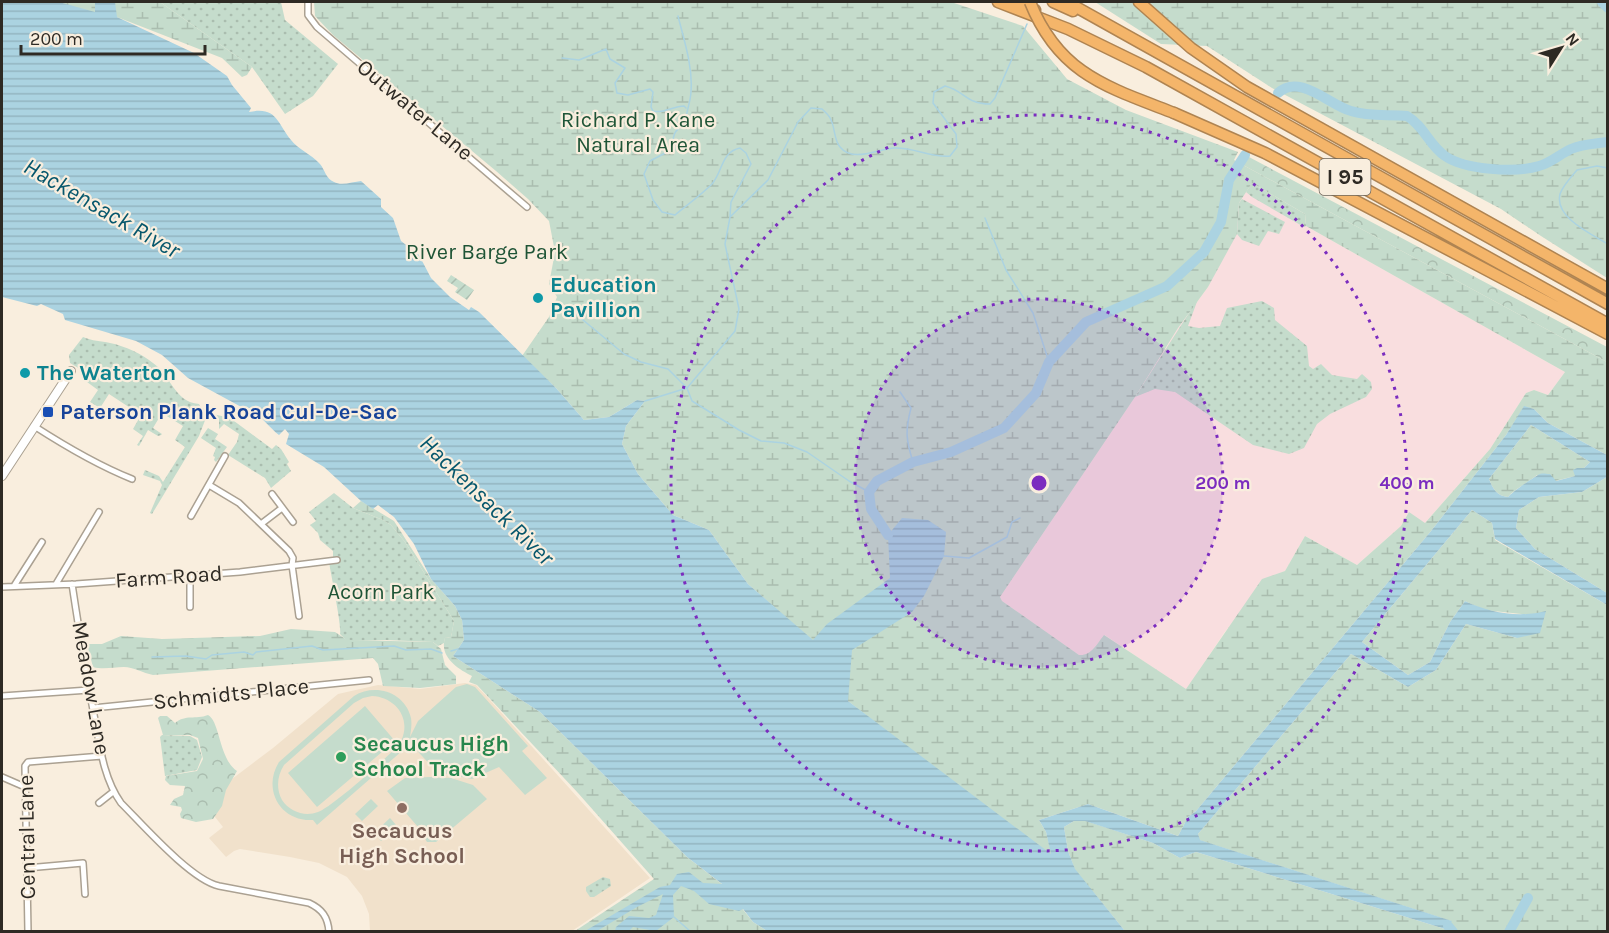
<svg xmlns="http://www.w3.org/2000/svg" width="1609" height="933" font-family="Karla,sans-serif">
	<defs>
		<pattern id="grass-dots" width="8" height="8" patternUnits="userSpaceOnUse" patternTransform="scale(1.5)"><rect width="8" height="8" fill="#c5dccc"/><path d="M2 2h.1M6 6h.1" fill="none" stroke="#aabdaf" stroke-width="1.8" stroke-linecap="round"/></pattern>
		<pattern id="forest-crowns" width="20" height="18" patternUnits="userSpaceOnUse" patternTransform="scale(1.5)"><rect width="20" height="18" fill="#c5dccc"/><path d="M2 6a3 3 0 1 1 6 0M12 15a3 3 0 1 1 6 0" fill="none" stroke="#aabdaf"/></pattern>
		<pattern id="wetland-marsh" width="20" height="14" patternUnits="userSpaceOnUse" patternTransform="scale(1.5)"><rect width="20" height="14" fill="#c5dccc"/><path d="M1 5h8M5 5V1M11 12h8M15 12V8" fill="none" stroke="#aabdaf"/></pattern>
		<pattern id="garden-furrows" width="10" height="10" patternUnits="userSpaceOnUse" patternTransform="scale(1.5)"><rect width="10" height="10" fill="#c5dccc"/><path d="M-1 1l2-2M0 10L10 0M9 11l2-2" fill="none" stroke="#aabdaf"/></pattern>
		<pattern id="water-rules" width="6" height="5" patternUnits="userSpaceOnUse" patternTransform="scale(1.5)"><rect width="6" height="5" fill="#abd3e1"/><path d="M0 2.5h6" fill="none" stroke="#93b5c1"/></pattern>
	</defs>
	<rect width="100%" height="100%" fill="#f9eede"/>
	<path fill="#f9dedf" d="M1252,183L1306,226L1565,372L1548,395L1534,390L1526,393L1490,449L1424,524L1409,513L1401,526L1357,565L1305,536L1285,571L1267,578L1224,633L1186,690L1105,635L1091,652L1085,655H1079L1002,601L1000,597L1135,397L1178,328L1208,287L1239,203Z"/>
	<path fill="#f1e1cb" d="M465,683L476,685L491,701L650,878L572,931H370L369,914L362,896L347,877L319,863L290,857L240,849L234,851L226,857L209,838L223,827L211,812L224,785L273,748L338,694L378,685L420,689Z"/>
	<path fill="url(#grass-dots)" d="M160,2H281L285,20L338,64L313,96L285,114L252,67Z
		M1252,183L1305,214L1306,226L1304,227L1252,197L1246,192Z
		M1242,199L1285,222L1279,234L1268,231L1259,246L1242,240L1237,234L1239,203Z
		M1198,299L1188,326L1199,328L1220,326L1227,308L1262,301L1274,308L1275,320L1307,346L1309,366L1313,369L1321,364L1332,375L1357,379L1362,374L1371,382L1372,389L1366,397L1330,414L1317,424L1304,448L1289,454L1253,445L1175,392L1155,389L1135,397Z
		M83,337C92,341 101,341 110,343C125,346 142,354 153,363C171,375 174,402 199,404L201,408L209,410L199,436L152,514L150,513L162,485L160,481L143,475L145,470L159,476L163,482L185,447L175,440L183,426L162,413L153,428L162,434L161,435L158,436L148,430L139,446L137,445L143,436L133,429L141,415L109,394L100,408L90,402L98,390L87,382L85,372L70,363L69,355Z
		M213,414L230,418L272,449L276,445L281,449L289,462L287,464L291,471L271,488L265,478L228,455L237,442L239,434L224,424L219,429V419Z
		M208,428L218,434L215,439L227,447L216,462L214,460L215,457L213,456L216,448L201,438Z
		M334,493L353,508L383,520L391,525L405,542L454,621L451,637L445,638L444,643L438,646L433,642L386,640L347,641L340,634C342,627 331,575 329,562H333V551L320,540L318,533L310,525L316,521L309,512Z
		M162,735L190,736L197,740L202,757L197,770L165,776C163,762 162,751 160,737Z
		M603,877L610,879L611,886L594,897H590L586,891V887Z"/>
	<path fill="url(#forest-crowns)" d="M1249,157L1607,347V362L1243,165Z
		M208,715C220,721 219,759 237,771L226,790L222,806L213,819L196,822L181,818L180,814L182,810L181,807L170,805L174,799L183,795L185,786L170,785L165,780L166,776L197,771L203,759L198,738L190,735H163L158,718L160,716H167L175,723C186,714 195,720 208,715Z"/>
	<path fill="url(#wetland-marsh)" fill-rule="evenodd" d="M59,2H160L252,67L247,75L242,77L222,58L117,17L82,10Z
		M314,2H951L1023,26L1067,79L1126,110L1238,152L1234,160L1243,165L1607,362V455L1548,423L1534,409L1524,407L1506,435L1431,531L1196,811L1188,817L1178,836L1088,804L1039,820L1046,832L1052,855L1074,867L1068,851L1064,827L1074,821H1086L1153,843L1180,858L1196,852L1445,929L1451,921L1199,840L1198,834L1351,654L1408,687L1436,670L1466,624L1517,638L1530,615L1484,610L1465,601L1450,622L1430,662L1408,675L1362,642L1472,510L1492,523L1495,540L1607,605V931H1125L1094,893L848,701L813,641L748,584L709,530L673,515L638,474L622,444L626,426L645,401L637,400L609,417L584,420L556,388L522,356L549,317L557,297L549,284L555,252L549,221L528,199L496,171L333,35L315,16ZM1252,183L1305,214L1306,226L1565,372L1548,395L1534,390L1526,393L1490,449L1425,523L1409,512L1401,526L1357,565L1305,536L1285,571L1262,579L1186,689L1104,635C1097,644 1091,656 1079,655L1002,601L1000,597L1135,397L1178,328L1208,287L1237,234L1239,203Z
		M1095,2H1607V278L1541,236L1501,209L1272,88L1207,46L1161,44Z
		M1531,425L1590,462L1584,468H1577L1575,476L1555,481L1537,475C1529,482 1512,491 1508,497C1497,496 1493,489 1489,479Z
		M1607,477V593L1535,549L1516,528L1519,510L1539,497L1582,492Z
		M361,501L394,521L431,579L455,606L462,620L464,640L453,656L540,712L687,857L723,885L753,922L767,931H575L654,879L578,793L477,685L469,682L472,676C458,669 439,657 445,638L451,637L454,621L405,542L391,525L383,520L353,508Z
		M291,629L335,632L347,640L433,642L441,649L445,665L456,676V684L420,688L383,686L378,664L373,658L153,675C143,673 133,667 124,667C113,667 104,670 93,667L88,648L89,644H102L121,636L162,639L260,636Z"/>
	<path fill="url(#garden-furrows)" d="M451,275L474,290L467,300L455,292L458,288L447,281Z"/>
	<path fill="#c5dccc" fill-rule="evenodd" d="M467,684L475,687L528,746L522,751L547,778L525,795L499,767L472,779L437,772L408,741L402,751L317,825L313,820C280,822 262,789 279,762L354,696C375,683 405,692 411,718C412,724 411,731 410,737L418,721L456,687ZM372,696C395,697 412,718 401,741C395,752 331,808 318,812C305,817 290,812 282,800C276,789 277,776 284,765L354,703L363,698Z
		M365,706L395,741L317,807L288,773Z
		M430,777L451,778L473,785L487,799L436,842H427L423,836L424,834L387,791L405,778Z
		M371,799L378,806L362,821L355,814Z
		M390,818L397,826L381,841L374,833Z"/>
	<path fill="url(#water-rules)" fill-rule="evenodd" d="M2,2H59L95,12V2H115L117,17L194,53L227,76L232,85L251,108L249,112C277,106 277,123 291,140C298,149 311,154 320,164C325,170 326,179 334,182C341,186 353,182 361,181L381,199V207L393,218L401,241L419,255L431,278L450,297L469,310L471,307L479,312L556,388L584,420L609,417L637,400L645,401L626,426L622,444L638,474L673,515L709,530L748,584L813,640L827,624L890,578L888,535L902,518L928,520L946,532L944,556L924,596L912,612L852,650L848,701L1051,854L1046,832L1039,820L1088,804L1178,836L1188,817L1196,811L1431,531L1506,435L1524,406L1534,409L1548,423L1607,455V477L1582,492L1539,497L1519,510L1516,528L1535,549L1607,593V605L1495,539L1492,523L1472,510L1362,642L1408,675L1430,662L1450,622L1465,601C1490,613 1519,618 1546,611L1540,633L1517,638L1466,624L1436,670L1408,687L1351,654L1198,834L1200,840L1452,921L1445,929L1196,852L1180,858L1153,843L1085,821H1074L1064,827L1068,851L1075,869L1125,931H767L753,922L743,909L739,911L709,904L694,891L681,886L673,895L674,917L656,931L633,927L629,931H615L616,927L629,916L649,918L656,915L663,894L637,907L597,931H585L660,887L670,885L677,874L689,872L703,883L722,884L687,857L540,712L453,656L464,640L462,620L455,606L431,579L414,544L394,517L378,505L373,509L361,501L324,467L286,444L289,434L285,429L279,435C268,426 261,416 250,408L245,409L188,378L162,355L136,341L65,320L63,314L41,304L37,306L2,297ZM1531,425L1590,462L1584,468H1577L1573,470L1575,476L1556,481L1550,474C1546,474 1543,473 1540,474C1535,476 1511,493 1508,497C1497,496 1493,489 1489,479Z"/>
	<g fill="none" stroke-linecap="round" stroke-linejoin="round">
		<path stroke="#abd3e1" stroke-width="1.5" d="M678,16C684,40 693,67 691,91C691,101 686,112 685,124C674,130 672,136 673,149L650,161L644,174L653,200L662,212L675,215C687,205 701,195 712,184C723,171 721,152 740,148L746,153L751,164L731,202L730,216
			M562,58L579,60L606,49L610,59L625,68L615,83L617,93L628,95L650,89L653,92L651,107L653,111C663,114 673,106 684,106L686,108
			M1608,168L1597,166L1577,170C1572,176 1563,185 1560,194C1554,217 1591,234 1608,244
			M985,218L1006,270L1033,313L1049,362
			M577,315L624,354L641,362L668,369L687,388L692,401L739,430L761,441L784,443L807,452L849,481L869,492
			M900,392L911,408C905,431 906,440 913,462
			M645,401L687,388L735,331L739,309L725,244L730,217L768,180L798,122L811,108L822,109C825,112 830,116 831,120C835,128 834,140 840,147C853,163 878,149 894,148C914,147 931,158 950,156L957,147L956,134L933,103L934,92L945,86C965,91 966,104 990,104L995,98L1027,24
			M944,556L969,558L1007,537L1012,522L1020,518
			M451,651L458,649
			M152,657L186,656L206,659L212,655L244,652L253,655L256,652L312,646L323,650L394,646L406,650L431,649L442,653
			M674,917L691,932"/>
		<path stroke="#abd3e1" stroke-width="10" d="M1602,2L1608,8
			M1278,93C1300,73 1329,105 1351,111C1369,117 1389,114 1407,116C1424,126 1429,145 1445,156C1465,170 1516,173 1539,166C1551,163 1560,154 1571,149C1583,144 1595,144 1608,142
			M888,535L871,509L869,492L877,481L913,462L951,452L1004,428L1036,393L1049,362L1086,322L1167,286L1204,252L1221,222L1229,180L1245,155
			M1448,926L1453,932
			M1509,932L1528,898"/>
		<defs>
			<path id="street" d="M308,2V15L317,27L527,207
				M34,426C65,446 97,465 132,479
				M209,485L239,503L289,551L293,558L292,565L299,616
				M272,494L293,522
				M191,516L225,456
				M261,524L282,508
				M56,584L99,512
				M72,584C79,630 86,675 95,720C100,748 104,779 121,803C143,825 191,880 219,886L309,903C322,909 328,917 329,932
				M14,586L42,542
				M2,587L76,584L240,572L337,560
				M190,607V576
				M2,696L89,690
				M93,708L369,680
				M2,777L25,787
				M99,803L113,792
				M27,868L83,863L85,894
				M28,932L25,766L28,762L102,756"/>
			<path id="secondary" d="M2,476L71,371"/>
			<path id="highway" d="M998,2L1068,29L1146,67L1608,324
				M1019,2L1035,10
				M1053,2L1073,11
				M1067,2L1608,304
				M1139,2L1191,48L1247,87L1608,289
				M1174,113L1265,153L1608,334"/>
		</defs>
		<use href="#street" stroke="#aba192" stroke-width="8"/>
		<use href="#secondary" stroke="#aba192" stroke-width="10"/>
		<use href="#highway" stroke="#af8452" stroke-width="13"/>
		<use href="#street" stroke="#fff" stroke-width="5"/>
		<use href="#secondary" stroke="#fff" stroke-width="8"/>
		<use href="#highway" stroke="#f4b56a" stroke-width="10"/>
		<defs>
			<path id="highway-bridge" d="M1030,2C1059,74 1107,87 1174,113"/>
		</defs>
		<use href="#highway-bridge" stroke="#af8452" stroke-width="13" stroke-linecap="butt"/>
		<use href="#highway-bridge" stroke="#f4b56a" stroke-width="10"/>
	</g>
	<circle cx="1039" cy="483" r="184" fill="#7b2cbf" fill-opacity=".12"/>
	<g fill="none" stroke="#7b2cbf" stroke-width="3" stroke-dasharray="3 6">
		<circle cx="1039" cy="483" r="184"/>
		<circle cx="1039" cy="483" r="368"/>
	</g>
	<g fill="#0f9aa8" stroke="#f9eede" stroke-width="2">
		<circle cx="538" cy="298" r="6"/>
		<circle cx="25" cy="373" r="6"/>
	</g>
	<rect fill="#1a4fb4" stroke="#f9eede" stroke-width="2" x="42" y="406" width="12" height="12" rx="3"/>
	<circle fill="#2e9e5b" stroke="#f9eede" stroke-width="2" cx="341" cy="757" r="6"/>
	<circle fill="#8d6e63" stroke="#f9eede" stroke-width="2" cx="402" cy="808" r="6"/>
	<g text-anchor="middle" dominant-baseline="central" stroke-width="4.5" stroke-linejoin="round" paint-order="stroke">
		<rect fill="#f9eede" stroke="#6b655c" stroke-width="1.5" x="1319.5" y="159" width="51" height="36" rx="4.5"/>
		<g font-size="21" font-weight="bold" fill="#2e2a24">
			<text x="1345" y="177">I 95</text>
		</g>
		<g font-size="22" fill="#2e2a24" stroke="#f9eede">
			<text transform="translate(415 110) rotate(40)">Outwater Lane</text>
			<text transform="translate(169 577) rotate(-4)">Farm Road</text>
			<text transform="translate(91 688) rotate(80)">Meadow Lane</text>
			<text transform="translate(231 694) rotate(-6)">Schmidts Place</text>
			<text transform="translate(27 837) rotate(-91)">Central Lane</text>
		</g>
		<g font-size="22" fill="#1f5436" stroke="#f9eede">
			<text x="638" y="120">Richard P. Kane<tspan x="638" dy="25">Natural Area</tspan></text>
			<text x="487" y="252">River Barge Park</text>
			<text x="381" y="592">Acorn Park</text>
		</g>
		<g font-size="22" font-weight="bold" fill="#0d838f" stroke="#f9eede" text-anchor="start">
			<text x="550" y="285">Education<tspan x="550" dy="25">Pavillion</tspan></text>
			<text x="37" y="373">The Waterton</text>
		</g>
		<g font-size="22" font-weight="bold" fill="#164399" stroke="#f9eede" text-anchor="start">
			<text x="60" y="412">Paterson Plank Road Cul-De-Sac</text>
		</g>
		<g font-size="22" font-weight="bold" fill="#27864d" stroke="#f9eede" text-anchor="start">
			<text x="353" y="744">Secaucus High<tspan x="353" dy="25">School Track</tspan></text>
		</g>
		<g font-size="22" font-weight="bold" fill="#785e54" stroke="#f9eede">
			<text x="402" y="831">Secaucus<tspan x="402" dy="25">High School</tspan></text>
		</g>
		<g font-size="24" font-style="italic" fill="#07576c" stroke="#f9eede">
			<text transform="translate(102 208) rotate(30)">Hackensack River</text>
			<text transform="translate(487 500) rotate(44)">Hackensack River</text>
		</g>
	</g>
	<circle cx="1039" cy="483" r="9" fill="#7b2cbf" stroke="#f9eede" stroke-width="3"/>
	<g font-size="18" text-anchor="middle" font-weight="bold" fill="#7b2cbf" stroke="#f9eede" stroke-width="4.5" stroke-linejoin="round" paint-order="stroke">
		<text x="1223" y="489">200 m</text>
		<text x="1407" y="489">400 m</text>
	</g>
	<rect width="1609" height="933" fill="none" stroke="#2e2a24" stroke-width="6"/>
	<g transform="translate(1561 48) rotate(53)" stroke="#f9eede" stroke-width="4.5" paint-order="stroke">
	<path d="M0-4.5L10 22L0 15L-10 22Z" fill="#2e2a24"/>
	<text y="-9" font-size="16" font-weight="bold" text-anchor="middle" fill="#2e2a24">N</text>
	</g>
	<path d="M21 45v9h184v-9" fill="none" stroke="#2e2a24" stroke-width="3"/>
	<text x="30" y="45" font-size="18" fill="#2e2a24" stroke="#f9eede" stroke-width="4.5" paint-order="stroke">200 m</text>
</svg>
